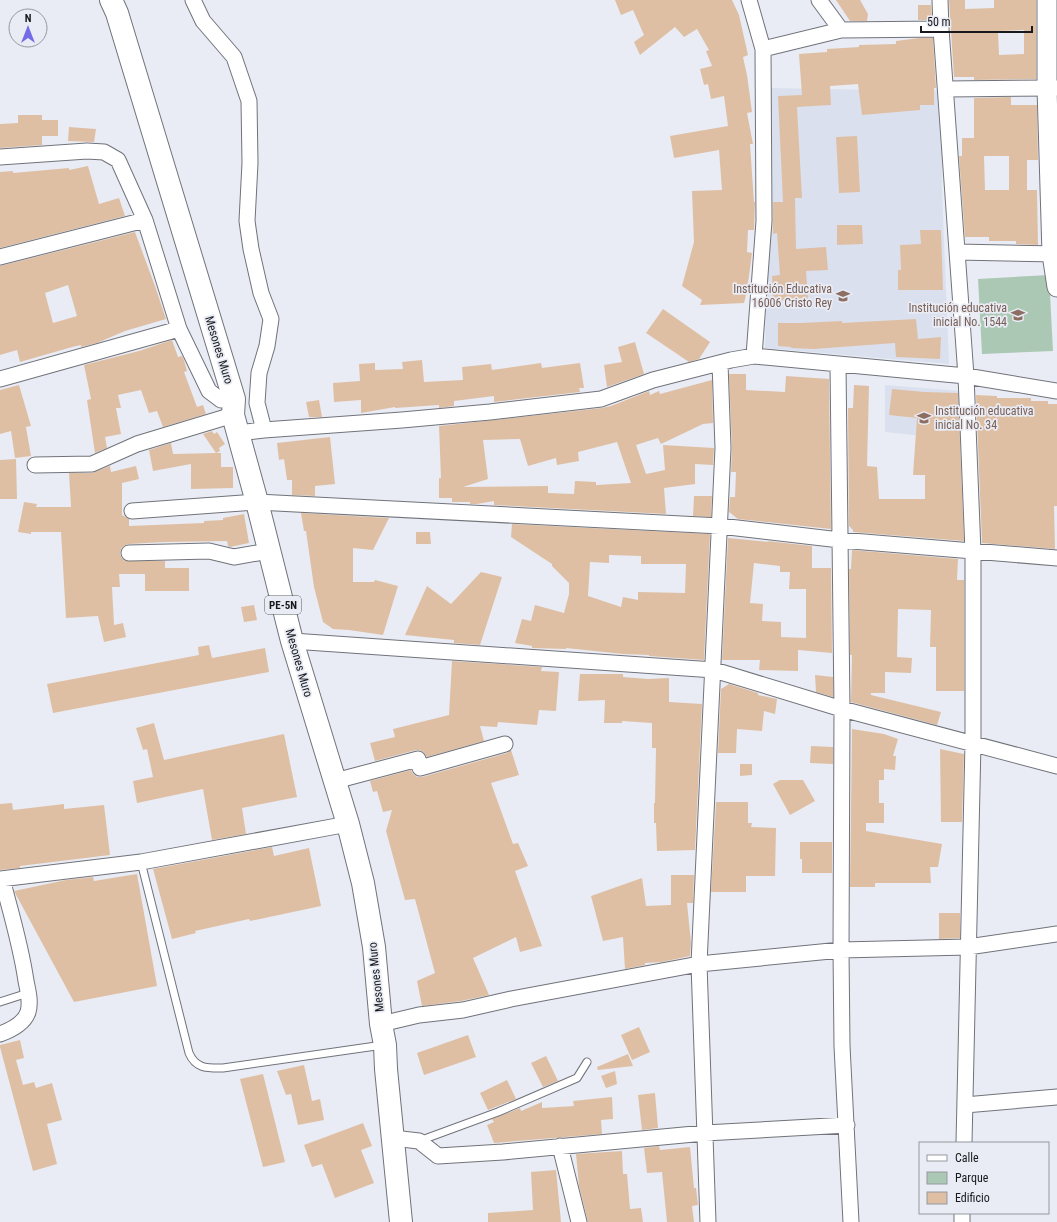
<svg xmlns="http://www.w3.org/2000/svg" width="1057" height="1222" font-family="'Roboto Condensed',sans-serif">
	<rect width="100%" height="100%" fill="#e9ecf5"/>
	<path fill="#dbe0ef" d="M771,88L942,91V191L949,364L765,348Z
		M885,385L961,391L960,440L885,432Z"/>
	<path fill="#abc8b5" d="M1049,275L1053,351L982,354L978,279Z"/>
	<path fill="#dfbfa3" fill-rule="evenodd" d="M615,0H732L739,15L748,55L743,57L747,75L752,112L747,113L753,144H750L754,202H755L754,230H748L747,252L752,253L747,291L744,303L700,305L702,300L682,286L694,242L692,191L722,190L719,150L674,158L670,136L728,126L724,96L711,99L708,84L704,85L700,69L712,66L706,51L709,50L697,29L684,37L675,27L640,55L634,42L644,35L633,10L621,15Z
		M836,0H860L868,14L867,21H850Z
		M949,0H965V9L994,8V0H1036V79L974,80V77H954ZM1024,30V54L999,55L998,31Z
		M918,5H931L932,20H918Z
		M919,38H933L936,88H934V105H920V110L862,115L858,84L830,86L831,105L797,107L802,198H795L796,249L826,247L828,270L806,271L808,299L773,301L772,276L780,275L777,233L773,234V202H783L778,96L802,95L799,54L827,52V49L859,47V45L896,44V41Z
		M1011,97V105H1037L1038,160H1027V190H1037L1038,245L1016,244V241H989V237H965L959,156H962V138H974V98ZM984,156H1009V190H985Z
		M18,115H42V120H58V136H42V145L0,148V124L18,123Z
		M69,127L96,129L94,142L68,141Z
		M857,136L860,192L839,193L836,137Z
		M88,166L99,204L119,198L125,216L0,248V172L13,171V173L69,168V170Z
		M837,225H862L863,244L837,245Z
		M920,230H941L943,290H898V270H901L900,245L921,244Z
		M135,232L155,286L166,319L125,331L97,343L81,347V345L72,347L20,362L17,350L0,355V266ZM68,285L77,316L53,323L45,293Z
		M663,309L710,342L699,359L689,362L646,333Z
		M916,319L918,339L941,337L940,359L896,357L895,343L814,349L791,348V347L778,346V323H800L842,321V323Z
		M172,340L178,357L182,356L184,360L187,371L184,372L197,407L203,405L206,414L163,427L157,411L149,413L141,390L118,395L121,408H116L121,434L105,437L107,448L95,453L87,400L91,399L84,365L139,351Z
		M635,342L644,374L607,387L604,365L622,362L618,347Z
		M422,360L424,382L463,380L462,367L491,364L492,370L541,363L542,368L580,363L584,388H579L580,392L494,402V396L454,401V406L439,408V405L395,408V407L361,413V400L334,402L333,383L360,381L359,364L375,363V370L403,369L402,362Z
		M729,374H746V390L785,392L786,376L829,379L831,529L738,519L729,512L730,497H735L736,472H731L732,448Z
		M712,380L713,423L703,424L661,444L658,438L636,445L646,474L665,470L663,445L714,448L713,465L695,464V484L664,488L666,514L494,505V501L477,504H470V502H452V498H439V478H441L439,426L602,408L611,406L649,391L650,395L659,391L660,394ZM520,439L528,466L556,458L557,465L579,461L578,452L617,442L631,483L596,485V482L575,481L574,494L548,493V486L463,487L488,479L483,440Z
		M19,385L31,426L26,427L31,456L15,458L11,431L0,434V390Z
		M854,385L869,386L867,466L877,467L879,499H925V475H913L917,418L889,415L892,389L925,392L958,393L964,541L853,532V530L849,526L848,408H853Z
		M976,395L997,396V398H1031V401H1048V404H1057V506H1054L1055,549L982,543Z
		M319,400L322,417H309L306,402Z
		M212,431L214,434L217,432L225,444L219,448L220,451L216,453H221V467H233V488L191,489V464L153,471L149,450L171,443L173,454L216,453L203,434Z
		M330,437L335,484L315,486V496L292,495V480H287L284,459L279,460L277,443Z
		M16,459L17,499H0V460Z
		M110,466L111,472L136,466L139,479L122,483V515L129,519V526L204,523V521L223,520V518L244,514L249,543L230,547L228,546L227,541L164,542L129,544L124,546L121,549L120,554L122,558L125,561H165V568H189V591H145V574H119L120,587H112L114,625L123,623L126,637L104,642L98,616L66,618L61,532H31V534L18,532L24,502L37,504L36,507H71L69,473H92Z
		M694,496H712L711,517L693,516Z
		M301,513L389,518L373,550L353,548V582H374L375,580L398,586L383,635L349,630L333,629L323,622L314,587L306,531H304Z
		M512,524L710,534L704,660L649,656V655L623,654L566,648V649L532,648V646L515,643L522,619L531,621L535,605L564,613L569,594V583L552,566V564L511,537ZM609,555L641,556V564H686L685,593L638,592V600L623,597L621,607L588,596L590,562L609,563Z
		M416,532H430L431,544H416Z
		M728,538L769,542L767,541L812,546V568H831L832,653L798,650V671L759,670L760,660H722ZM754,563L780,566V572H790L789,589H806V638L781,637V622L762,621L763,604L750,603Z
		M852,550L958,559L957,580H964V691H936V647H930L931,610L898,609L897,657L912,658L911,673L885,672V693H871V695L941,712L937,725L851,702L852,655H850L849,569H851Z
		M481,572L502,577L480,645L454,643V640L405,635L427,586L451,604Z
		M254,605L257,620L244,622L241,607Z
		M209,645L212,658L265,648L269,672L53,713L47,684L199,655L198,647Z
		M452,661L542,667L541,671L559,672L556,711L539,710L537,725L498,722L497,727L480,726L484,741L427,757L424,753L420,750H416L375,761L370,743L395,737L393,729L449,715Z
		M580,674H623V677L648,679L669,678V702L702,704L695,850L657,851L656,823H654V803H655L656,748H652V723L622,721V723H604L605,700L578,701Z
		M815,675L833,677V697L816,692Z
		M729,684L758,693V695L777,699L775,714L764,711L762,731L737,729L736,753H718L721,689Z
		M154,723L164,760L284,734L297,797L242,808L246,834L212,840L203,789L137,803L133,781L153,777L147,749L143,750L136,728Z
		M852,729L884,734L898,739L893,756H896L895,770L884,769V780H879V803H884V823H866V831L942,844L938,867H930L931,883H875V887H850Z
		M811,746L833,747V764L810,763Z
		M940,749L964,754L962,822H941Z
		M511,750L519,775L491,783L513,844L518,843L528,866L515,871L542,946L520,952L516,937L473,958L489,995L461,1001L422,1006L417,981L435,973L415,899L405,900L386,831L392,810L383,812L377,791L373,792L370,781L411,770L413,774L417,777H422L507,753Z
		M740,764H752V775L740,776Z
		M780,780H803L815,801L790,815L773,784Z
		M716,802H748V823H752L751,827L776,828L775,876H746V892H711Z
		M12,803L13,810L64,804V809L104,805L110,855L20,866V868L0,870V804Z
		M800,842H832V873H802V859H800Z
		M272,847L274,856L309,848L321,906L250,921L249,919L195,931L196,933L172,939L153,869Z
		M137,874L157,986L74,1002L14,891L66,880L93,877L94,881Z
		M671,875H694L693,903H687L691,943L690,956L662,962L645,963V965L625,969L623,937L603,941L591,896L642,878L646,906L671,905Z
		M939,913H960V938L939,939Z
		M639,1027L650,1052L632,1060L621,1035Z
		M468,1035L476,1057L424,1075L417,1053Z
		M20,1040L24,1058L16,1060L23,1085L34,1082L36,1088L52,1083L62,1120L47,1124L57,1164L33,1171L0,1047V1045Z
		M628,1054L633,1066L598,1070L597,1067Z
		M546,1056L558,1081L543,1087L531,1063Z
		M304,1065L312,1101L320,1099L324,1120L298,1125L291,1094L286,1095L277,1071Z
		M615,1071L617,1084L606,1088L601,1076Z
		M263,1074L285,1162L263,1167L240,1079Z
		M507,1080L516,1099L488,1110L480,1093Z
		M655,1093L658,1128L642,1130L638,1095Z
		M612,1097L613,1119L601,1120L602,1134L494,1143L487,1125L494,1122L492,1119L520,1108L521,1111L542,1102V1108L574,1106L573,1101Z
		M363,1123L372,1146L361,1150L374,1183L335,1198L322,1164L312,1167L304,1145Z
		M659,1146L660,1150L690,1147L694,1188H696L698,1205L692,1206L694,1222H667L662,1172L647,1173L644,1148Z
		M622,1151L623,1174H627L630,1209L641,1208L643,1222H588L579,1186L576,1154Z
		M556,1170L561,1222H488V1213L533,1210L531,1172Z"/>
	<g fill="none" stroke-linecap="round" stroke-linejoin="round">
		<defs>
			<path id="service" d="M141,862L189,1053C196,1069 207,1068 223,1068L383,1045
				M0,1002L28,993
				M419,1141L498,1112L577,1078L587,1062"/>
			<path id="minor" d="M193,0L203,21L234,57L249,101L250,163L247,221L251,249L261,293L271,319L267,346L259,373L257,403L264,430
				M749,0L763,49L764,221L754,356
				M819,0L841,30
				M940,0L941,29L966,376L973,552V743L964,1143
				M763,49L841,30L941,29
				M946,89L1057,88
				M0,157L87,151L104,152L118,160L145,220L179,329L209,391L221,400L234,399
				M957,252L1057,254
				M0,257L145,220
				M838,365L842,709L841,950L842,1046L851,1222
				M0,379L179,329
				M238,433L264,430L402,420L490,412L601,399L653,380L731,360L754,356L966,376L1057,391
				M35,465L92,464L137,444L233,415
				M132,511L257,502L720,526L840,540L1057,558
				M129,553L209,551L234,557L269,551
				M292,641L714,670L842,709L1057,766
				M335,781L418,759L420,768L505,744
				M0,879L141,862L348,824
				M381,1024L419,1015L463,1010L511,999L699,964L841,950L968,947L1057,934
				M0,1034C11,1030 24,1024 28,1012C31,1002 28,991 26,981C21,946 11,913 2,879
				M965,1105L1057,1097
				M393,1138L419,1141L438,1156L503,1152L705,1133L847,1125
				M560,1146L579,1222
				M708,1222L699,964L723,448L720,363
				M962,1222V1213"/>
			<path id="tertiary" d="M1047,0V88L1052,254L1057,287"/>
			<path id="trunk" d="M111,0L117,13L234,399L233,415L257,502L292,641L348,824L363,883L374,947L381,1024L385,1045L386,1069L401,1222"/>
		</defs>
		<use href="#service" stroke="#70737a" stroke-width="9"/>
		<use href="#minor" stroke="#70737a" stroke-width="17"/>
		<use href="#tertiary" stroke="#70737a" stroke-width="21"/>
		<use href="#trunk" stroke="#70737a" stroke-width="24"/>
		<use href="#service" stroke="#fff" stroke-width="7"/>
		<use href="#minor" stroke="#fff" stroke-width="15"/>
		<use href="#tertiary" stroke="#fff" stroke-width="19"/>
		<use href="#trunk" stroke="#fff" stroke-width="22"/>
	</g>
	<defs>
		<symbol id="school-bare" viewBox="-9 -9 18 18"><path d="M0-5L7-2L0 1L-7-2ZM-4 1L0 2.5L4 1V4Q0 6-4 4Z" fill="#8d6e63" stroke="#e9ecf5" stroke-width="2.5" paint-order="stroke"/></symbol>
	</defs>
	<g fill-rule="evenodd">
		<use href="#school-bare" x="833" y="286" width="20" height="20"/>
		<use href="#school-bare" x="1008" y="305" width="20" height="20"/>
		<use href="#school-bare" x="914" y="408" width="20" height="20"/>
	</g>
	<g text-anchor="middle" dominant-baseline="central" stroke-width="3.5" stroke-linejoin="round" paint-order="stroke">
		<rect fill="#e9ecf5" stroke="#57585d" stroke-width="1" x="265" y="596" width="36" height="18" rx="3"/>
		<g font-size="11" font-weight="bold" fill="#18191c">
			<text x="283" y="605">PE-5N</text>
		</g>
		<g font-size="12" fill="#785e54" stroke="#e9ecf5" text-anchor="end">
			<text x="832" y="289">Institución Educativa<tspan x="832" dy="14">16006 Cristo Rey</tspan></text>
			<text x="1007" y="308">Institución educativa<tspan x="1007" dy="14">inicial No. 1544</tspan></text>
			<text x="935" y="411" text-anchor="start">Institución educativa<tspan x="935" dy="14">inicial No. 34</tspan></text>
		</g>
		<g font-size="12" fill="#18191c" stroke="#e9ecf5">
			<text transform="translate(219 350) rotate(73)">Mesones Muro</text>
			<text transform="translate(299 663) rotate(74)">Mesones Muro</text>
			<text transform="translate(376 977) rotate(-96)">Mesones Muro</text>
		</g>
	</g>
	<rect x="919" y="1142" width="130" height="72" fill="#e9ecf5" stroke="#95989e"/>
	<rect x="927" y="1155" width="20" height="6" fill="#ffffff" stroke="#95989e"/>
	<text x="955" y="1162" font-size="12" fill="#18191c">Calle</text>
	<rect x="927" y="1172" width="20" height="12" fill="#abc8b5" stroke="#95989e"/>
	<text x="955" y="1182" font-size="12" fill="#18191c">Parque</text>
	<rect x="927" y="1192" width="20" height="12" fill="#dfbfa3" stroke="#95989e"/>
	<text x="955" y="1202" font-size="12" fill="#18191c">Edificio</text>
	<g transform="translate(28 28)"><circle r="19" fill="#e9ecf5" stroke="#95989e"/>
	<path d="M0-3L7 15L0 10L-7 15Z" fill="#736ce6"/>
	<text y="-6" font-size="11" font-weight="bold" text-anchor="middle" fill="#18191c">N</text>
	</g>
	<path d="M921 26v6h111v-6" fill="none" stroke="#18191c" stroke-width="2"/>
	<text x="927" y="26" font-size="12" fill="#18191c" stroke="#e9ecf5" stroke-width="3" paint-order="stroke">50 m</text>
</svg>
